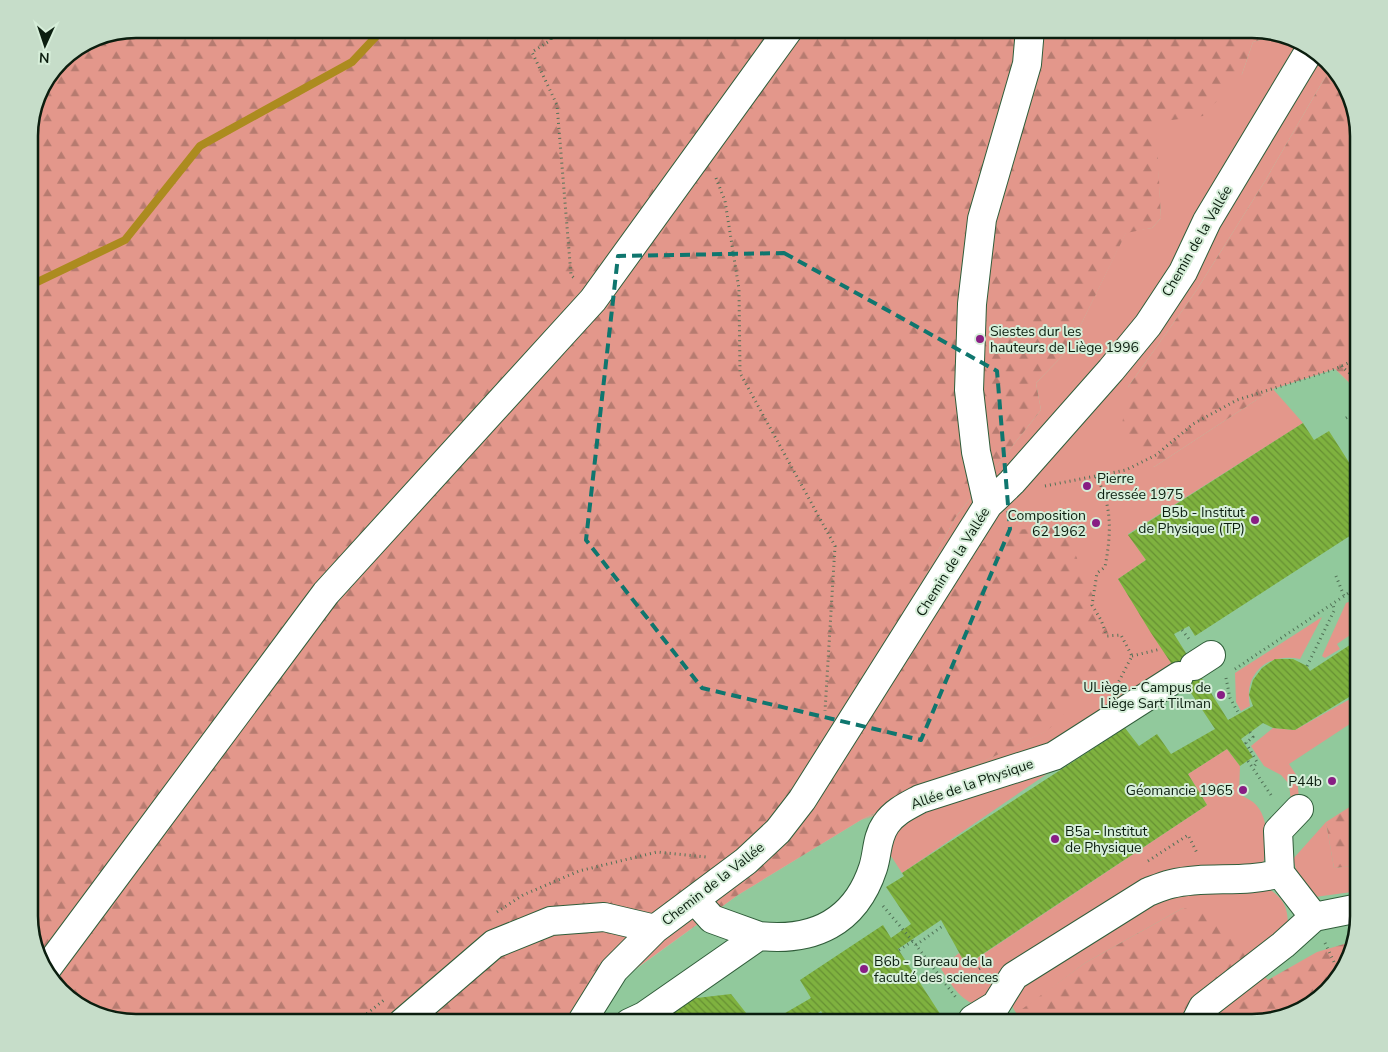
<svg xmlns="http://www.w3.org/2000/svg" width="1388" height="1052" font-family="'Nunito Sans',sans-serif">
	<defs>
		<pattern id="forest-firs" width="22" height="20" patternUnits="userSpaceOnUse" patternTransform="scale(1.25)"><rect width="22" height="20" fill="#e3978b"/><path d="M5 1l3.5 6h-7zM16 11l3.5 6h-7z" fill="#b67b70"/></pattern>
		<pattern id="building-back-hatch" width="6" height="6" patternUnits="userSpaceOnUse" patternTransform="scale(1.25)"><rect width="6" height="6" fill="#7fb23f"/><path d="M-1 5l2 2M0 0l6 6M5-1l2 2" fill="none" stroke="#669033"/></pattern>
	</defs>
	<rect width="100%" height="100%" fill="#a3d5ac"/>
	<path fill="#91c99c" d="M1335,369L1359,392V917L1337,982L1300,1012L1253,1023H562L738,895L861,820L1047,731L1064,527L1273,389Z"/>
	<path fill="#e3978b" d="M1274,36L1318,51L1331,67L1265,181L1196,291L1128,387L1154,467L1273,389L1303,423L1128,534L1146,560L1118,579L1177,672L1052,751L862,820L1046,731L835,750L955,518L1041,410L1036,383L1069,349L1126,232L1152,228L1161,218L1155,122L1242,74L1253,42Z
		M1351,601L1355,612L1359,614V629L1337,644L1340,649L1325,658L1322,656L1346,603Z
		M1322,617L1300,659C1269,652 1243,673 1250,706L1241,711L1236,702L1235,673Z
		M1359,694V718L1289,764L1297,776L1299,799L1291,801L1289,784L1281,775L1264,766L1251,746L1273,728L1295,730Z
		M1227,749L1240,766L1239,794C1244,797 1249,799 1253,802C1269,814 1269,847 1263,863L1193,872L983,1005C962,1005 952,985 941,969L959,953L967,965L1207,805L1188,774Z
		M1079,752L902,873L884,845L908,816Z
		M1326,822L1334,868L1359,865V891L1315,897L1299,880L1293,859Z
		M1268,888C1282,898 1287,904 1288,922L1248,960L1183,908L1085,963L1017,1014C1010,1005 1011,1000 1015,989L1157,896Z"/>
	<path fill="url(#forest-firs)" d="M135,29H1253L1274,36L1253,42L1242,74L1203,116L1156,122L1161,218L1152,228L1126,233L1069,349L1036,383L1041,410L955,518L838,745L977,546L1011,530L1064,527L1119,659L1047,731L861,820L738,895L561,1023H135L70,1001L40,964L29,923V128L40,88L65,55L95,37Z
		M1331,67L1348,88L1359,135V392L1335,369L1273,389L1154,467L1122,425L1128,387L1196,291L1265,181Z
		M1359,801V865L1334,868L1326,822Z
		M1183,908L1217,916L1248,960L1268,980L1317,952L1351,942L1337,982L1300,1012L1253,1023H1003L1085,963Z"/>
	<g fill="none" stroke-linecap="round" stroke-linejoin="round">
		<path stroke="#ac8b1f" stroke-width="8" d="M29,286L125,240L200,146L352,62L383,29"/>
	</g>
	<path fill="url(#building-back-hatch)" d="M1303,423L1314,440L1329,431L1359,478V486L1349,492L1359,510V530L1195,636L1189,626L1174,634L1228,720L1253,706L1249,695L1253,680L1262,668L1275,659H1293L1307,666L1310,671L1359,639V691L1295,730L1273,728L1263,723L1241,739L1253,757L1240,766L1227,749L1188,774L1207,805L966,965L941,920L898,949L946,1023H829L821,1011L803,1023H768L811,998L800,980L883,925L891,938L911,924L886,887L904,876L902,873L1125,728L1139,746L1157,734L1171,754L1215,729L1151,633L1118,579L1146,560L1128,535Z
		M731,994L754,1023H666L670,1016L688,999Z"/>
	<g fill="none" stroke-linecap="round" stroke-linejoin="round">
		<defs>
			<path id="minor" d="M988,505L976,452L969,390L972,304L982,219L1027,64L1030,29
				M1194,666L1211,655
				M1299,809L1278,831L1280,873L1314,917L1359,908
				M695,900L712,919L759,936
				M45,971L326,593L593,300L789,29
				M402,1023L494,944L551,921L604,917L655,929
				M581,1023L614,970L655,929L746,861L778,831L802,800L988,505L1012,482L1111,370L1148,325L1183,272L1207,221L1311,48
				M629,1023L644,1016L759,936C813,942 855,923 873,868C878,853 876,838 886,824C894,812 907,806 920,799L1054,756L1179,676
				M972,1023L973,1019L996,1005L1014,976L1148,892C1156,889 1163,886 1171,884C1207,875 1244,884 1280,873
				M1195,1023L1203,1007L1283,945L1314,917"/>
		</defs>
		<use href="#minor" stroke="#305d3a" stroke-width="30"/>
		<path stroke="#507156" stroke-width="3" stroke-dasharray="1 4" stroke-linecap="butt" d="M552,29L551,40L532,52L557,105L571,275L576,280
			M716,178L725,201L739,289L740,373L835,546L825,711
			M1341,366L1359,381
			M1346,418L1359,410
			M1096,477C1113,505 1111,535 1105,567L1097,573L1092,605L1101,620L1107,636L1121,635L1132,656L1118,683
			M1045,486L1126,470L1156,455L1193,424L1237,400L1335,369L1359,358
			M1336,576L1344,596
			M1182,630L1189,639
			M1132,656L1161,649
			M1307,666L1334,611L1333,603
			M1235,669L1359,586
			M1226,678L1230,698L1239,714
			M1250,732L1253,737L1246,743L1257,762L1253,768
			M1248,761L1273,798
			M1148,861L1188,835L1197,853
			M883,906L916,945L957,999
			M497,912L523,895L579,871L657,852L706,857
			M1325,943L1334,962L1341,970
			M916,945L944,925
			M899,950L913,941
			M979,969L989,963
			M355,1023L384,1000"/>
		<use href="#minor" stroke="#fff" stroke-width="28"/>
	</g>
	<path fill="none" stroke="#0f766e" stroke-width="4" stroke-dasharray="10 6" stroke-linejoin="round" d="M784,253L997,371L1010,529L921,740L702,688L586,540L618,256Z"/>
	<g fill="#881e84" stroke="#d6eed9" stroke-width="2">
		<circle cx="980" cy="339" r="5"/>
		<circle cx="1087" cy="486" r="5"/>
		<circle cx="1255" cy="520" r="5"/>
		<circle cx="1096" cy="523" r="5"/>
		<circle cx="1221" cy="695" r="5"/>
		<circle cx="1332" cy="781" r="5"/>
		<circle cx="1243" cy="790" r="5"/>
		<circle cx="1055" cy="839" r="5"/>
		<circle cx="864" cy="969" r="5"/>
	</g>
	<g text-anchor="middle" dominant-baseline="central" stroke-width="4" stroke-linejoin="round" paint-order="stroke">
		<g font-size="14" fill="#0b1e0f" stroke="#d6eed9">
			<text transform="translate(1197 241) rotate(-60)">Chemin de la Vallée</text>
			<text transform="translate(953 562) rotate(-58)">Chemin de la Vallée</text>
			<text transform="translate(972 784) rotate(-19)">Allée de la Physique</text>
			<text transform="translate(713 884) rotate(-38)">Chemin de la Vallée</text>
		</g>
		<g font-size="14" fill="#0b1e0f" stroke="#d6eed9" text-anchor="end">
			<text x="990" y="331" text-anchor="start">Siestes dur les<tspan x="990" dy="16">hauteurs de Liège 1996</tspan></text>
			<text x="1097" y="478" text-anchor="start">Pierre<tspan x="1097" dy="16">dressée 1975</tspan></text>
			<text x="1245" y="512">B5b - Institut<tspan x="1245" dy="16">de Physique (TP)</tspan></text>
			<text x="1086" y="515">Composition<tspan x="1086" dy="16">62 1962</tspan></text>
			<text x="1211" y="687">ULiège - Campus de<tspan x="1211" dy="16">Liège Sart Tilman</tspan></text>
			<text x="1322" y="781">P44b</text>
			<text x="1233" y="790">Géomancie 1965</text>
			<text x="1065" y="831" text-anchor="start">B5a - Institut<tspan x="1065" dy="16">de Physique</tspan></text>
			<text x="874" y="961" text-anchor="start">B6b - Bureau de la<tspan x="874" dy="16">faculté des sciences</tspan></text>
		</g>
	</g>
	<path d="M0 0H1388V1052H0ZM136 38H1252A98 98 0 0 1 1350 136V916A98 98 0 0 1 1252 1014H136A98 98 0 0 1 38 916V136A98 98 0 0 1 136 38Z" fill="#c6ddc9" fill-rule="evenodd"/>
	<path fill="none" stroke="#0b1e0f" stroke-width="2.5" d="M136 38H1252A98 98 0 0 1 1350 136V916A98 98 0 0 1 1252 1014H136A98 98 0 0 1 38 916V136A98 98 0 0 1 136 38Z"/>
	<g transform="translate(45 45) rotate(183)" stroke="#d6eed9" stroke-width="4" paint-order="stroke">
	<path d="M0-4L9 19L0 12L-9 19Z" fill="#0b1e0f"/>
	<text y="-8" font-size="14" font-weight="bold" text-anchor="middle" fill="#0b1e0f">N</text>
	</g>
</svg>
